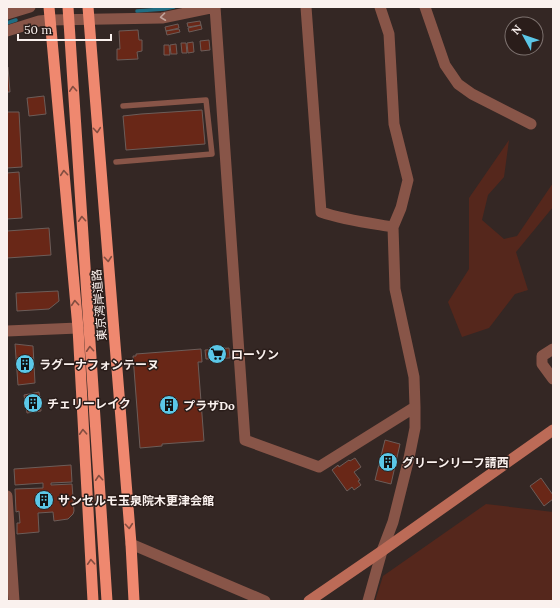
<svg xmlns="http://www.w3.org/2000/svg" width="560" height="608" font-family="Lora,'Noto Sans JP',serif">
	<rect width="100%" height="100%" fill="#342724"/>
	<path fill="#55271c" d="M509,140L504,177L488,195L482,220L504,239L517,236L553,183V207L516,252L528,290L515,294L489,328L462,337L448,302L469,269V198Z
		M486,504L553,512V601H375L383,576Z"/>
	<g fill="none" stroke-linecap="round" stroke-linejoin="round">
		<path stroke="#206d82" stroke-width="3.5" d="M137,11L164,9L174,7
			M7,23L16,20"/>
	</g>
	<path fill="#692717" stroke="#6c5d59" d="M200,21L201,25L188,27L187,23Z
		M178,24L179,28L166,31L165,27Z
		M201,25L202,29L189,32L188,28Z
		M179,29L180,32L167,35L166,31Z
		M138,30L139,40H142V51L137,52L138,59L117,60V49H120L119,31Z
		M209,40L210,50L201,51L200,41Z
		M193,42L194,52L188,53L187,43Z
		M181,43H186L187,53H182Z
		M176,44L177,54H171L170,45Z
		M164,45H169L170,55H164Z
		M7,67H8L10,92H7Z
		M44,96L46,114L29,116L27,98Z
		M202,110L205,144L126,150L123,116L141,114Z
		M7,112H19L22,167L7,168Z
		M19,172L22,218L7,219V173Z
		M49,228L51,255L7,258V231Z
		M58,291L59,301L49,309L17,311L16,293Z
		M15,344L33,346L35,383L18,385Z
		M229,348L230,358L206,359L205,350Z
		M201,349L202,362H198L204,441L162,444V446L140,448L133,356H136V354Z
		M39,392L41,411L27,413L24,395Z
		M385,440L400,444L391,484L375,480Z
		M355,458L361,467L354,472L360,480L358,481L361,485L354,490L352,487L347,491L332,470L338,465L339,467L349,460L350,461Z
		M71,465L72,482L51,483V485L72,484L74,511L73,514L68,519L54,521L53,512L38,513L39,532L17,534V523H20L19,511L16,512L15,489L43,488V483L15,485L14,469Z
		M541,478L553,495V499L544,506L530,486Z"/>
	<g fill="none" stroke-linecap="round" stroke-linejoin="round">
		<path stroke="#885548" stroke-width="5.5" d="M116,162L212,154L206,100L123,106"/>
		<path stroke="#885548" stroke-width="11" d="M215,7L245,440L319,467L415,407
			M306,7L321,212C344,220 369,223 393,227
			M425,7L445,65L458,84L472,94L531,124
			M7,14L30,7
			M7,31L39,21L50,20L162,18L215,7
			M7,331L78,328
			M553,349L542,356V364L553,379
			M7,496L14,601
			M368,601L382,551L393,522L409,458L415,428V407L414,377L395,289L393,227L401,208L408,180L394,124L389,34L380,7"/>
		<path stroke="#885548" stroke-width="11" d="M131,544L265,601"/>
		<path stroke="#bc6b57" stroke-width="11" d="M309,601L382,551L553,430"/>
		<path stroke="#ef886f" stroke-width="11" d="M49,7L78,328L93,601
			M88,7L131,544L134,601"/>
		<path stroke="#ef886f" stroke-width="11" d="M68,7L107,601"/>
	</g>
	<defs><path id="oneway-chevron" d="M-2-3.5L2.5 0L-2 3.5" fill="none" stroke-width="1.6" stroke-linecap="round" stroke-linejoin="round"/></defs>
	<use stroke="#c1a39b" href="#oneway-chevron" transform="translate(163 17) rotate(173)"/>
	<g stroke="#834d40">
		<use href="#oneway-chevron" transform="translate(73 89) rotate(-94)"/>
		<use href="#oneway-chevron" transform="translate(97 130) rotate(85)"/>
		<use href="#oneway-chevron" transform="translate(64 173) rotate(-95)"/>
		<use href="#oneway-chevron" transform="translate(82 219) rotate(-94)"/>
		<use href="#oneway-chevron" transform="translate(108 259) rotate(85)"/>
		<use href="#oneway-chevron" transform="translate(75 303) rotate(-95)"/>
		<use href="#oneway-chevron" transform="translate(90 349) rotate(-94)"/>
		<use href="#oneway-chevron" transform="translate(83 432) rotate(-93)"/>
		<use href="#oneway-chevron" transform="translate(99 478) rotate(-94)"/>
		<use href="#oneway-chevron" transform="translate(129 526) rotate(85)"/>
		<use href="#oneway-chevron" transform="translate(91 562) rotate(-93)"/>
	</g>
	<defs>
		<symbol id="supermarket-disc" viewBox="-11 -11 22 22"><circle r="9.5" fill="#5bc7e7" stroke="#2a1d1a"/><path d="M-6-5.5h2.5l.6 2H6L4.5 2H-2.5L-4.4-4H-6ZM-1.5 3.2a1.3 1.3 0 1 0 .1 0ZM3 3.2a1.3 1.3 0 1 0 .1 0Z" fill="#111"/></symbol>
		<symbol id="building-disc" viewBox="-11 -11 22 22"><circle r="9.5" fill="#5bc7e7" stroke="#2a1d1a"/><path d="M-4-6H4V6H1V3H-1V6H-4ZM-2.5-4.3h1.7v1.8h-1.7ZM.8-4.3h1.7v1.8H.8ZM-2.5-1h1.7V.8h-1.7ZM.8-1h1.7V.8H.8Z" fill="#111"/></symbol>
	</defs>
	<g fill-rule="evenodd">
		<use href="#supermarket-disc" x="206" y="343" width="22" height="22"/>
		<use href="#building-disc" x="14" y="353" width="22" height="22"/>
		<use href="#building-disc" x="22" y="392" width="22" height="22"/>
		<use href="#building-disc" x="158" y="394" width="22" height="22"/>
		<use href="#building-disc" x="377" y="451" width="22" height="22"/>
		<use href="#building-disc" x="33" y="489" width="22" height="22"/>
	</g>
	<g text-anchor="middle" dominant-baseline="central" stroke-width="3" stroke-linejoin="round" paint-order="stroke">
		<g font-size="12" fill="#faf1ee" stroke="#2a1d1a">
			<text transform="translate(99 305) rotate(-95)">東京湾岸道路</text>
		</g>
		<g font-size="12" font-weight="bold" fill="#faf1ee" stroke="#2a1d1a" text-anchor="start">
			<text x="231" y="354">ローソン</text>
			<text x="39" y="364">ラグーナフォンテーヌ</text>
			<text x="47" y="403">チェリーレイク</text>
			<text x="183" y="405">プラザDo</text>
			<text x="402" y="462">グリーンリーフ請西</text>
			<text x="58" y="500">サンセルモ玉泉院木更津会館</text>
		</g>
	</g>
	<rect width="560" height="608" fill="none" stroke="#faf1ee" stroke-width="16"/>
	<g transform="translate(524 36) rotate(310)"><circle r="19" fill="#2a1d1a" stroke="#7d726f"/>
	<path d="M0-3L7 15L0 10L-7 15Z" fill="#5bc7e7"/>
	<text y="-6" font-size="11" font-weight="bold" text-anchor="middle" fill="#faf1ee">N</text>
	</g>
	<path d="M18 34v6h93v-6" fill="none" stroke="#faf1ee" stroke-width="2"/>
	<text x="24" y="34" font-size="12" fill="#faf1ee" stroke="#2a1d1a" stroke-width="3" paint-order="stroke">50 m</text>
</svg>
